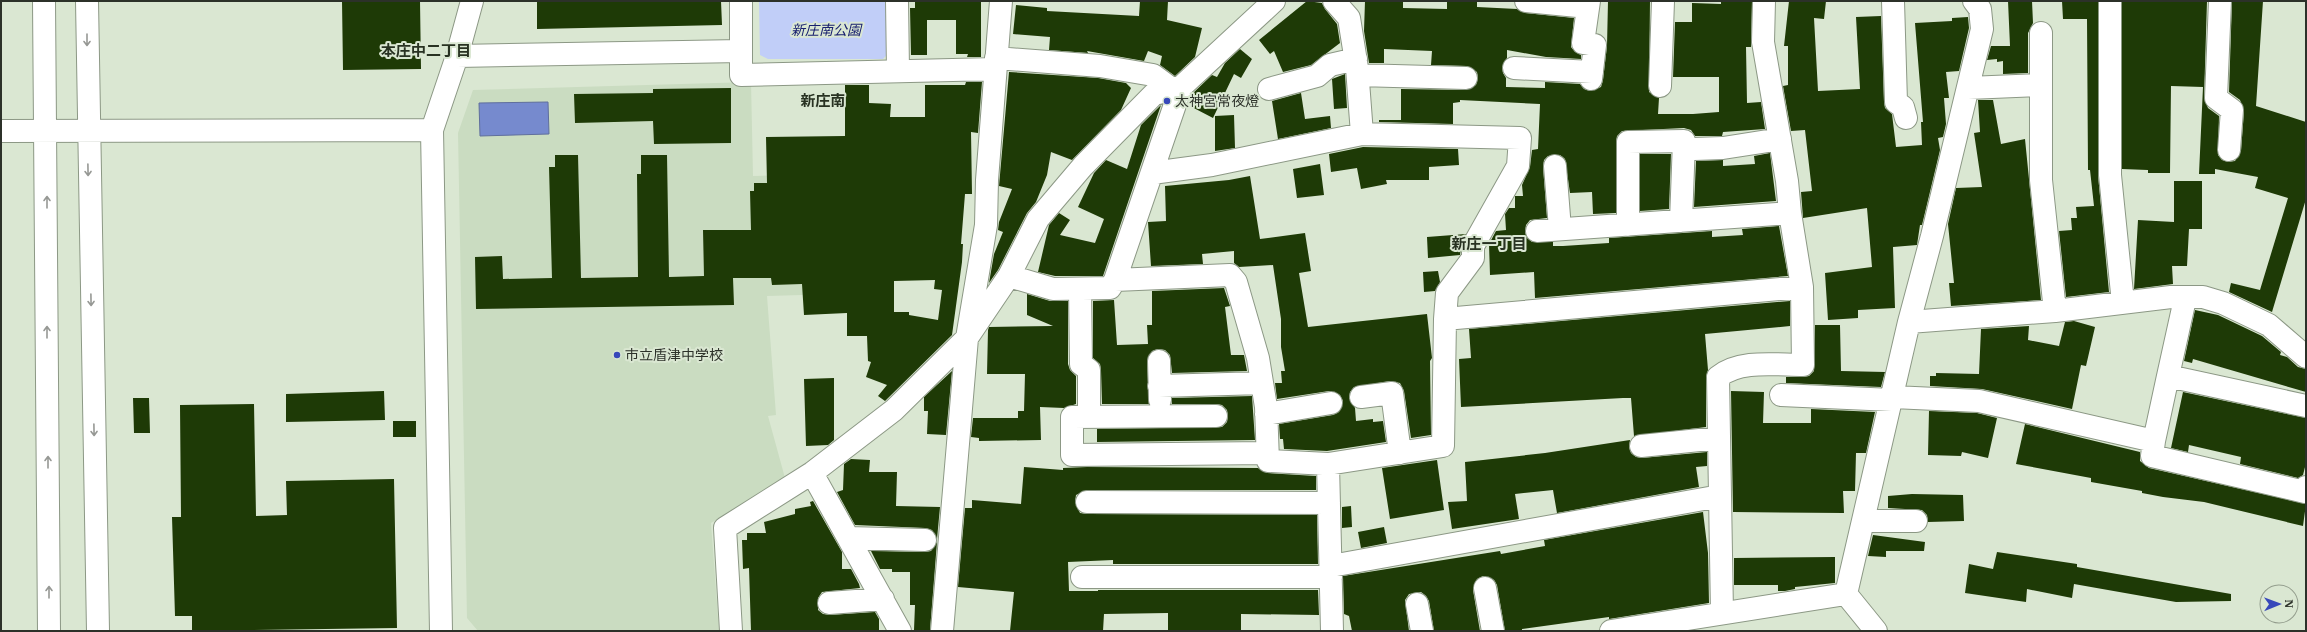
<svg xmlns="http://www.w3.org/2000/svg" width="2307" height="632" viewBox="0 0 2307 632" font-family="'IBM Plex Serif','Noto Sans JP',serif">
	<rect width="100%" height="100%" fill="#dae7d2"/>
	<!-- built -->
	<path fill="#cadcc1" d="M751,82L753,176L836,174L837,294L767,296L776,415L768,416L785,478L711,523L719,631H478L467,618L458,133L473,90Z"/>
	<!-- green -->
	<path fill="#c1cef8" d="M759,1H892V49L883,59H768L760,55Z"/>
	<!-- water -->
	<path fill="#768ace" stroke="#606f9c" d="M548,102L549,134L480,136L479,103Z"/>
	<!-- building -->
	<path fill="#1e3a06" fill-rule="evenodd" d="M342,1H420L421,69L343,70Z
		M537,1H721L722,25L537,29Z
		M915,1H981V57H967L968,54H956V20H927V55H911L910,8H915Z
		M1140,1H1168L1167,20L1202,28L1195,57L1175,76L1160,65L1162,56L1148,51L1144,61L1087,51L1088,53L1049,50L1050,37L1013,34L1016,5L1047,8V11L1139,16Z
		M1307,1L1322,3L1325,9L1337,24L1340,43L1311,65L1283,72L1274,51L1270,54L1259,40Z
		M1365,1H1403V8L1447,9V1H1477V7L1517,9L1525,13L1574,18L1571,47L1575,52L1581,55V59L1546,57L1507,50V58L1502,67L1503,73L1506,78V87L1545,88V82L1580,84L1584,89L1590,91L1601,87L1603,80L1607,46L1608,1H1650L1649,92L1659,98L1658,114H1693L1719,112V77H1673L1675,22H1692V3L1721,4V1H1752L1751,47H1746L1747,103L1761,102L1765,129L1723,132L1722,136H1695L1691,130L1684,128L1622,131L1617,136L1616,142V213L1593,214L1592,192L1570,193L1565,159L1560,155L1548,156L1544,160L1543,167L1547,218L1530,220L1526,225L1525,232L1527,238L1532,242H1553V246H1563L1609,243V238L1712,231V237L1743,235L1742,229L1779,226L1788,276L1535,298L1534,272L1490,275L1489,244L1496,231L1506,230L1505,214L1509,208H1515V196H1523L1522,185L1530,167L1532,150L1538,149L1540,104L1460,100V102L1453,103V124L1379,122V120H1401V89L1466,90L1476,85L1478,78L1477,72L1467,66L1431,65L1432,51L1384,49V63H1369L1364,31Z
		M1789,1H1826L1824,19L1814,18L1818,91L1860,89L1856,17L1881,16L1884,102L1885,108L1892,114L1896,147L1922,145L1921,122H1923L1915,23L1952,21V18L1968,17L1969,28L1959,71L1946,72L1949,98H1944L1946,124L1943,137L1938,138L1940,150L1922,225H1920L1917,245L1893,247L1895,308L1858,310V318L1828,320L1825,273L1872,267L1867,208L1803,218L1801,192L1812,191L1805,130L1791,131L1783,86L1788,85V46H1784Z
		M2008,1H2032L2033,23L2028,33V73L2003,74V61L1997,62V59L1987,60L1991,46H2010Z
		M2062,1H2098V175L2109,292L2066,297L2059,231L2072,230L2071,218H2077L2076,207L2094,206L2090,170H2088L2087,19H2063Z
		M2122,1H2207L2204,98L2208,108L2219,116L2218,155L2222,160L2228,162L2235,161L2241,151L2244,111L2240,100L2229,92L2232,1H2263L2256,106L2306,122V199L2272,312L2229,292L2231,283L2260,290L2288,198L2255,188L2258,177L2215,169V174H2199L2203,87L2171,86L2170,173H2148V170L2122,169Z
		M1240,49L1252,59L1241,78L1234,74L1213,118L1188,105L1192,94L1212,75L1217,77L1225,63Z
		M1009,72L1098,78L1126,83L1131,88L1121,110L1072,160L1051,152L1047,175L1036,202L1027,213L998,270L989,283L994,254L1003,232L998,230L999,222L1012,189L999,186Z
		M1345,74L1347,108L1334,109L1332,79Z
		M966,82H982L978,133L971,132L972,194H965L961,244H963L962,262L952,335L885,401L878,396L887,385L866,377L871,362L868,361L867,336H847V313L804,315L802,284L772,285L771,278H733L734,305L476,309L475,257L502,256L503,279L552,278L549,167H555V155H578L581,278L638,277L637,174H641V155H667L669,277L704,276L703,230H751L750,191H754V183H767L766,137L845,136V85H869V103L891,104L890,117H925V85H965ZM935,280L934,289L942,290L938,320L909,315V312H894V281Z
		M731,88V143L654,144L653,121L575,123L574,94L653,93V89Z
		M1301,93L1305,119L1330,116L1331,128L1278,139L1272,101Z
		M1978,100H1993L2001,144L2025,139L2041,300L1951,306L1949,283H1954L1948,224L1956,188L1982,187L1974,133L1980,132Z
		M1161,105L1103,276H1055L1038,272L1049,225L1059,213L1070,220L1060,235L1095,243L1104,219L1078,207L1094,173L1106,160L1127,169L1141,125Z
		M1234,115L1235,148L1215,151V116Z
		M1363,147L1458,149L1459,165L1429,167V180H1386L1387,184L1361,189L1357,168L1331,172L1329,154Z
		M1770,153L1776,201L1694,207L1696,161L1723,160V166L1755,164L1754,156Z
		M1640,154H1671L1669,209L1640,211Z
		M1320,164L1324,195L1297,198L1293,169Z
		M1250,176L1260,239L1305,233L1311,271L1299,273L1308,327L1427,314L1432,358L1430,361L1431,435L1411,438L1404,391L1400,383L1390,381L1354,387L1350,392L1349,398L1355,408L1356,421L1373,419V422L1383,421L1386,442L1327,451L1284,449L1283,439H1280L1279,424L1333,415L1339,412L1343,401L1340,395L1329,391L1277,399L1275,383H1282L1281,371H1285L1281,347V319L1273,265L1239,267L1234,263V251L1202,254L1203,264L1151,266L1148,222L1166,221L1165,186L1229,180Z
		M2174,181H2202V229H2189L2187,266H2172L2173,284L2134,289L2138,220L2174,222Z
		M1466,234L1462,240L1460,255L1428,258L1427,237Z
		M1438,271L1440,282L1435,291L1424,292L1423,272Z
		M1224,288L1230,306L1225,307L1231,355H1244L1247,371L1172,373L1170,355L1165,350L1158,349L1152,351L1147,361L1149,404H1102L1101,370L1100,364L1093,358V301L1114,300L1117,345L1148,344L1147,325H1152V291Z
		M1027,294L1050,301H1068V364L1070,370L1076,376V404L1064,408L1040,407L1041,440L979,441V438L971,437L973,418H1018V411H1024L1025,374H987L988,330L989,327L1053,326L1027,315Z
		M1790,301V326L1705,334L1708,370L1706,377V427L1634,436L1631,398H1623L1461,407L1459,359L1471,358L1469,329Z
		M2195,310L2218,315L2262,336L2281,352L2280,355L2287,357L2298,367L2306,369V392L2193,359L2192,363L2184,361Z
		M2074,321L2095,327L2086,366L2081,365L2072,409L1982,389L1930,386V376H1936V373L1979,374L1981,329L2029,326L2028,340L2059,346L2065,322Z
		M1815,325H1840L1841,371L1885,372L1881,387L1786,383V377H1803L1809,376L1814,371Z
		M952,371L946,435L927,434L928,411H924V397Z
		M834,378V440L828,445L806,446L804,379Z
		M384,391L385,420L286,422V394Z
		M1731,391L1764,392L1763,423H1811V409L1875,412L1866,453H1856L1855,491H1843L1844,513L1733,512Z
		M2183,392L2306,418V463L2303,475L2298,478L2240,464L2241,457L2189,445L2188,452L2171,448Z
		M1252,396L1255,440L1097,442V429L1222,427L1227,422L1228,416L1227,410L1222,405L1216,404H1172V398Z
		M133,398H149L150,433H134Z
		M254,404L256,516L287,515L286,481L394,479L397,628L192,631V616H175L172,517H181L180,405Z
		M1929,411L1977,413L1997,418L1988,458L1962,452L1961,456L1928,455Z
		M393,421H416V437H393Z
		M2025,424L2140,452V461L2149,468L2306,504L2303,526L2204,502L2163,497L2142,493V491L2091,482V478L2016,464Z
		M1630,440L1629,447L1631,453L1636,457L1642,458L1707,452V466L1696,467L1699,487L1557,513L1553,490L1515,494L1519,519L1452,529L1448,502L1467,501L1465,462L1545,453Z
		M851,459L870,460L869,472H897L896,506L940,507L937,539L932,530L925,528L855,525L837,492L843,490L844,464Z
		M1437,460L1444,510L1390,519L1382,468Z
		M1024,467L1063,470V468L1087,467L1258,468L1267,473L1316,476V490H1087L1076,495L1075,502L1080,513L1087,514L1317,515L1318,564H1113V560L1068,562L1069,591H1098V590H1318L1319,615L1241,614V631H1176L1168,630V613L1104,614L1103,631H1010L1014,592L958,587L965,508H972V500L1021,504Z
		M1912,494L1963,495L1964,521L1928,522L1927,515L1922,510L1888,508V496Z
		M813,501L842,552V569H851L859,584L860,588L822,592L818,598V610L823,614L830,615L875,612L879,619V631H751L749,568L743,569L742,540H747V533H766L764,522L795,514V509L811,506L810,502Z
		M1351,506L1352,527L1342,528V507Z
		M1703,512L1708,553L1709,603L1609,619V617L1522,629V631H1505L1497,585L1494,580L1483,576L1477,579L1473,590L1480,631H1434L1429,601L1426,596L1421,592L1409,594L1405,600L1409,631H1352L1349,616L1344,614L1343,576L1500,551L1501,554L1545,546L1544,540Z
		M1384,527L1387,543L1361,548L1358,532Z
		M1873,535L1925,542L1924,551H1886V557L1868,556Z
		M937,542L930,630H914L915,605H910V572H892V569H880L871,551L925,552L931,551Z
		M1997,552L2077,564V567L2231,594V601L2176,602L2074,584L2072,598L2027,589L2026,602L1965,593L1969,564L1993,569Z
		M1835,557V583L1795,587V589L1785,591H1778V585H1734V558Z"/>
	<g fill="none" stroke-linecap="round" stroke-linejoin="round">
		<defs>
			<path id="minor" d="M44,1L49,631
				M87,1L98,631
				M741,1V75L995,69
				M897,1L898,70
				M1334,1L1349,18L1357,68L1362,134
				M1526,1L1588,7
				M1589,1L1583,43L1595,45L1591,79
				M1893,1L1896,102L1903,107L1906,118
				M2110,1V175L2123,303
				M2220,1L2216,98L2232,110L2229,150
				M2041,33V180L2055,311
				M457,56L741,51
				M996,58L1100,66L1153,75L1172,89
				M1514,68L1592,72
				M1358,75L1466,78
				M1660,86L1663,1
				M1968,88L2041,85
				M1269,89L1317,76L1330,65L1356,59
				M1,131L432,130
				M1694,149L1723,148L1780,139
				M1555,166L1560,229
				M1152,173L1212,165L1362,134L1520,138L1518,166L1473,246V258L1447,293L1445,319
				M1628,225V142L1684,141L1681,221
				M1537,231L1790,213
				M1009,276L1053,289L1110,288L1115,280L1230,275L1236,282L1258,358L1266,407L1268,461L1328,464L1443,446L1445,319L1802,287
				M1115,280L1181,87
				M1080,289L1081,364L1089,370V417
				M1909,322L2055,311L2171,297H2203L2223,303L2269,325L2306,357
				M1159,361L1160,400
				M2168,376L2185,299
				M1159,386L1262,383
				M1781,395L1892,400
				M1361,397L1392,393L1400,453
				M1893,397L1979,401L2154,441L2168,376L2306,406
				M1266,414L1331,403
				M1216,416L1072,417V455L1267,453
				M2154,441L2152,456L2305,492L2306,487
				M1641,446L1719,438
				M1328,464L1332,631
				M812,473L900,631
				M1087,502L1329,503
				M1863,521H1916
				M848,538L925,540
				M1331,566L1720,496
				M1082,577H1331
				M1485,588L1493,631
				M1846,594L1909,322L1932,236L1982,29L1980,9L1974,1
				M1846,594L1876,631
				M829,603L883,599
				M1417,604L1422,631
				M1722,613L1718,377C1740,359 1776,365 1803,365L1802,287L1790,213L1787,181L1763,42L1764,1
				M441,631L432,130L457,56L472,1
				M731,631L725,528L812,473L894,410L967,338L1009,276L1038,219L1083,166L1154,94L1181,87L1274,1
				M942,631L967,338L986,225L987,180L1001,1
				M1611,631L1846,594"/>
		</defs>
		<!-- minor casing -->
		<use href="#minor" stroke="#8c9885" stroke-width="24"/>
		<!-- minor -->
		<use href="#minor" stroke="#fff" stroke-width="22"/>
	</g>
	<!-- one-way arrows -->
	<defs><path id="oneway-shaft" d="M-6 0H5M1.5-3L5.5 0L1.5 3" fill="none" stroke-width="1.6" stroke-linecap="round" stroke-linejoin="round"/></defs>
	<g stroke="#969894">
		<use href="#oneway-shaft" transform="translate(87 40) rotate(90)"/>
		<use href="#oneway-shaft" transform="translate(88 170) rotate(89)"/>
		<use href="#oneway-shaft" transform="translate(47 202) rotate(-90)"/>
		<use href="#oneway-shaft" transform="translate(91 300) rotate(89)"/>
		<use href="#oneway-shaft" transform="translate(47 332) rotate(-90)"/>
		<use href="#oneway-shaft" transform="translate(94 430) rotate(89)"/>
		<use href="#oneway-shaft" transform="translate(48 462) rotate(-90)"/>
		<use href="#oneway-shaft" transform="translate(49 592) rotate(-90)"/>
	</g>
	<!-- markers -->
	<g fill="#3748ba" stroke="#dae7d2" stroke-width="1.5">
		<circle cx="1167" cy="101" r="4"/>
		<circle cx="617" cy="355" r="4"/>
	</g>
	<g text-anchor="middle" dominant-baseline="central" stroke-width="4" stroke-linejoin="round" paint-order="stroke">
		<!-- park labels -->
		<g font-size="14" font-style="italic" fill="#18206f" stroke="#dae7d2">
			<text x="826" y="30">新庄南公園</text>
		</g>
		<!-- poi labels -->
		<g font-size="14" fill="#2c3129" stroke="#dae7d2" text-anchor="start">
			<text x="1175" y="101">太神宮常夜燈</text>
			<text x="625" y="355">市立盾津中学校</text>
		</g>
		<!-- neighbourhood labels -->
		<g font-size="15" font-weight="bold" fill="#283222" stroke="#dae7d2">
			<text x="426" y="50">本庄中二丁目</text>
			<text x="823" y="100">新庄南</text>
			<text x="1489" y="243">新庄一丁目</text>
		</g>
	</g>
	<!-- border -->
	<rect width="2307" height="632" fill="none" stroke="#2c3129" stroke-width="4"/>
	<!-- north arrow -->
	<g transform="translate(2279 604) rotate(89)"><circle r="19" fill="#dae7d2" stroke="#949e8e"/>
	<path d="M0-3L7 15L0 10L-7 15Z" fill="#3748ba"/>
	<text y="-6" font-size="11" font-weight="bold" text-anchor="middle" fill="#2c3129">N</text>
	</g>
</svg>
